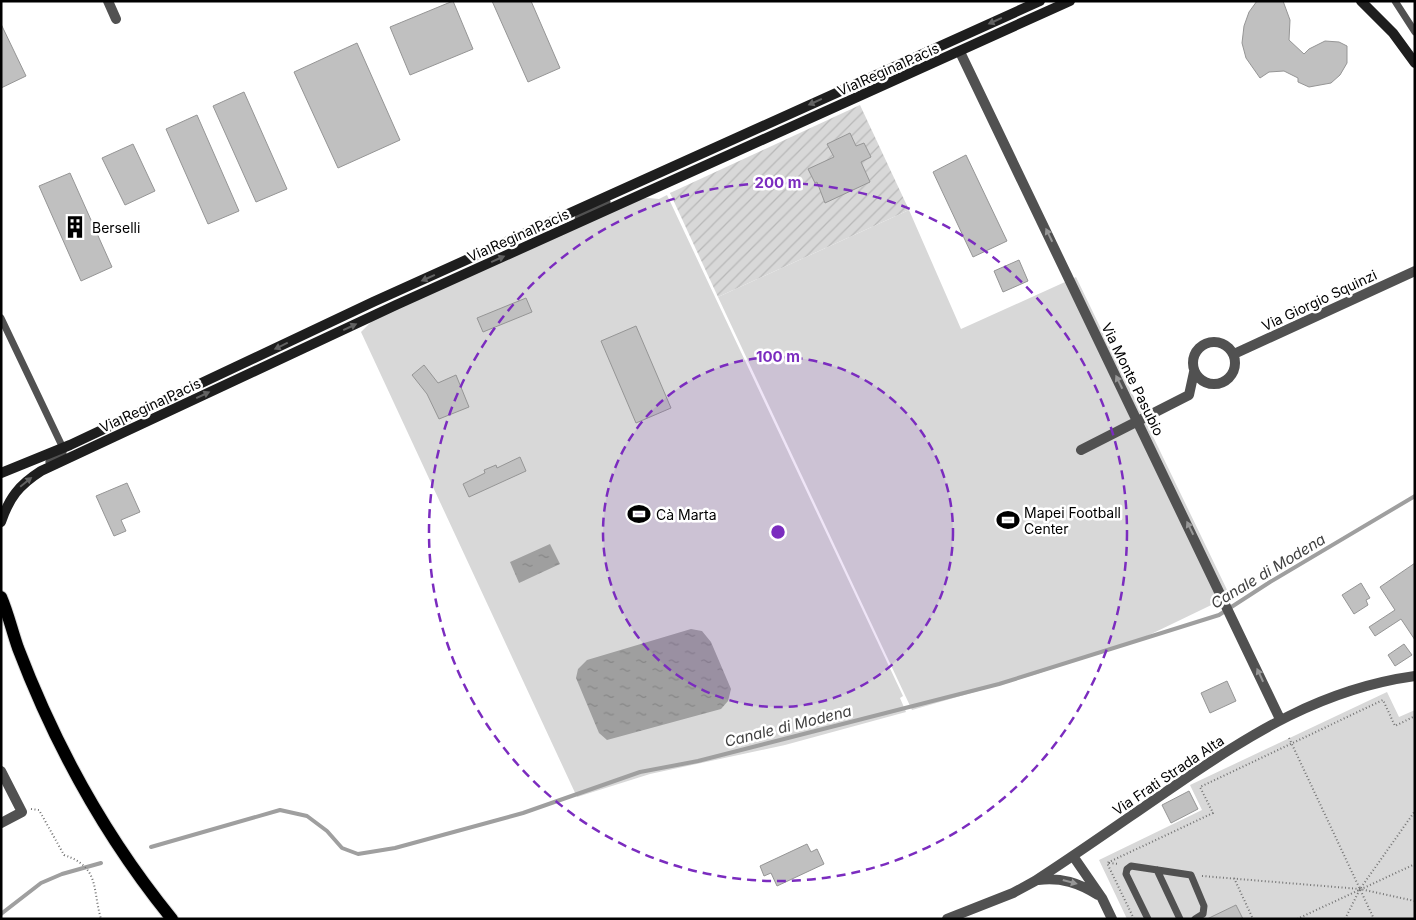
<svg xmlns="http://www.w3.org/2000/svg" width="1416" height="920" viewBox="0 0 1416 920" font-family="Inter,sans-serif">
	<defs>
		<pattern id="garden-furrows" width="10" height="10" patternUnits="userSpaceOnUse" patternTransform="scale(1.25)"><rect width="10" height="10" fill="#d8d8d8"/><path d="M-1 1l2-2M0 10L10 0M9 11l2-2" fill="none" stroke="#b8b8b8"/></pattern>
		<pattern id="water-ripples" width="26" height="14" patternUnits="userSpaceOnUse" patternTransform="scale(1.25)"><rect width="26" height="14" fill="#9f9f9f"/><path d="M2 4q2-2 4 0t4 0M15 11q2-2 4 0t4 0" fill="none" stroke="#878787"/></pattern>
	</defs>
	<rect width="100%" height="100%" fill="#fff"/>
	<!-- park -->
	<path fill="#d8d8d8" d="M667,195L903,696L900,698L906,712L785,745L650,774L577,797L361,332L381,312L629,196L659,199Z
		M909,210L961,329L1076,277L1230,596L1145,637L1037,674L912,710L718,297Z
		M1387,692L1399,717L1415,710V919H1127L1099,860L1202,810L1190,785Z"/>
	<!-- garden -->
	<path fill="url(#garden-furrows)" d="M860,105L909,210L718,297L670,193Z"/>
	<!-- water -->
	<path fill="url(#water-ripples)" d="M550,544L560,564L519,583L510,562Z
		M691,629L702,631L711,642L731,689L728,701L721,709L607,740L599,733L576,678L578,669L587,660Z"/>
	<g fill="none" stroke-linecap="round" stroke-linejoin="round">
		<!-- stream -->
		<path stroke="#9f9f9f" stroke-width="4" d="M151,847L280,810L307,816L327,831L342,848L358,854L395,848L523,813L640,772L698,761L999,684L1219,615L1270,582L1415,496
			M1,914L41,883L62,874L101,863"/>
	</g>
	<!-- building -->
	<path fill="#c0c0c0" stroke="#959595" d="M453,1L473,49L410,75L390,27Z
		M492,1H531L560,68L528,82Z
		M1257,1H1283L1290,20L1289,40L1304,54L1309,49L1325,41L1339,42L1347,46V63L1340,75L1331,83L1309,87L1298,82V78L1284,71L1269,72L1260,78L1246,58L1242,43L1244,26L1249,12Z
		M1,24L26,76L1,88Z
		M357,43L400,140L338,168L294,72Z
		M244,92L287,189L256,202L213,106Z
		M197,115L239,211L208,224L166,129Z
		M850,133L856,146L864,143L871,157L861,162L870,182L825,203L817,182L815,183L808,169L834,157L827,144Z
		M133,144L155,191L125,205L102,158Z
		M966,155L1007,241L973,257L933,172Z
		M70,173L112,267L81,281L39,186Z
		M1019,260L1028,281L1003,292L994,271Z
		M526,298L532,312L483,332L477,318Z
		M636,326L671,408L636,423L601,341Z
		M424,365L438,383L456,375L469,407L439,419L427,394L412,375Z
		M520,457L526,471L469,497L463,484L485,473L484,470L496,465L497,468Z
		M127,483L140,512L121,520L126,531L114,536L96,496Z
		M1415,563V640L1401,619L1375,636L1369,627L1395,610L1380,587Z
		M1361,583L1370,598L1366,600L1368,605L1354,614L1342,595Z
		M1404,644L1412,655L1395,666L1388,655Z
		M1227,681L1236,701L1210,713L1201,693Z
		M1189,791L1198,809L1171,823L1162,805Z
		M807,844L811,852L817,849L824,864L777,886L771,873L764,876L760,866Z
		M1236,905L1243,919H1207Z"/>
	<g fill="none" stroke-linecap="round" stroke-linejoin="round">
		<defs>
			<path id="primary" d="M1,597C8,613 12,631 18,648C55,745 106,838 172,919"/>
		</defs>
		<!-- primary casing -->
		<use href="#primary" stroke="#dbdbdb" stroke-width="14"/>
		<!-- path -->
		<path stroke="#737373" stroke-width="2" stroke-dasharray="1 2.5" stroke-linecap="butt" d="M1289,738L1374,919
			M31,809L39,810L64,855C100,867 92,888 101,919
			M1109,863L1119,864
			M1202,876L1360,889L1415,901
			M1234,878L1253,919
			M1134,919L1107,863L1213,813L1200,787L1383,700L1395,726L1415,716
			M1297,919L1415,864
			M1345,919L1360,889L1415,811"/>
		<!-- lane -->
		<path stroke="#515151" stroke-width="7" d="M1395,1L1415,32
			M577,224L579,215L607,202
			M1,318L63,448V455L49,462
			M1157,870L1180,919
			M1148,919L1126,874L1127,869L1131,866L1191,875L1204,906L1203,914L1195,919"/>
		<!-- street -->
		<path stroke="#515151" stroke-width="10" d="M108,1L116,19
			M960,52L1280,719
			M1193 363a21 21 0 1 1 42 0a21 21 0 1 1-42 0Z
			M1234,354L1415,271
			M1081,450L1189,395L1194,372
			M1,771L22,812L1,823
			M1073,856L1102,898L1112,919
			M1038,880C1061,877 1079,883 1098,895
			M947,919L1013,893L1035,881C1083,850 1129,817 1176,785C1253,733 1321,689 1415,676"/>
		<!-- secondary -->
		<path stroke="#1e1e1e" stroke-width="10" d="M1361,1L1393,33L1415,63
			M1,473L70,445L373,302L1040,1
			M1,522C9,498 19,485 41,471L396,305L1070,1"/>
		<!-- primary -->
		<use href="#primary" stroke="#000" stroke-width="12"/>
	</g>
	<!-- one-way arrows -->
	<defs><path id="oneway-solid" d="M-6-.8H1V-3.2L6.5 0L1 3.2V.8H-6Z" transform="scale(1.25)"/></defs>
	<g fill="#626262">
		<use href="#oneway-solid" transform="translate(995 21) rotate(156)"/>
		<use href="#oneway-solid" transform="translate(815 102) rotate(156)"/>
		<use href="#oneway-solid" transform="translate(498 259) rotate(-24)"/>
		<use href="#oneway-solid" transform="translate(428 278) rotate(156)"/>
		<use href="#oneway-solid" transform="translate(350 327) rotate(-25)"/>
		<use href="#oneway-solid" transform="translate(281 346) rotate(154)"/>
		<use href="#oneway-solid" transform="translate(203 395) rotate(-25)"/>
		<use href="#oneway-solid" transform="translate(26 482) rotate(-39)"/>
	</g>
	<g fill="#979797">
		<use href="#oneway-solid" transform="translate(1049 235) rotate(-116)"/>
		<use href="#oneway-solid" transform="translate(1119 382) rotate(-116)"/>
		<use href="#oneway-solid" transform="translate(1190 528) rotate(-116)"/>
		<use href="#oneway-solid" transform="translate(1260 675) rotate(-115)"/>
		<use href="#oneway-solid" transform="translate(1070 882) rotate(15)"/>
	</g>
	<!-- distance rings -->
	<circle cx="778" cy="532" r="175" fill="#7b2cbf" fill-opacity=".12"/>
	<g fill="none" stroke="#7b2cbf" stroke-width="2.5" stroke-dasharray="9 6">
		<circle cx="778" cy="532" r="175"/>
		<circle cx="778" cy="532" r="349"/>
	</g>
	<!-- icons -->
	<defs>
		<symbol id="building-bare" viewBox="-9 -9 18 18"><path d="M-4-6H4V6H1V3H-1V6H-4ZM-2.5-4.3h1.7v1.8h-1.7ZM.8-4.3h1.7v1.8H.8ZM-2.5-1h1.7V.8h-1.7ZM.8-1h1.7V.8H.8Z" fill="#000" stroke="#fff" stroke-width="2.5" paint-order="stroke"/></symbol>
		<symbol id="stadium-bare" viewBox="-9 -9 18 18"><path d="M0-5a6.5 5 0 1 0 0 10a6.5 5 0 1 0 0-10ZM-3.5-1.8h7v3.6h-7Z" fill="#000" stroke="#fff" stroke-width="2.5" paint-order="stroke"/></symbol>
	</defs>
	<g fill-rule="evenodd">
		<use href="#building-bare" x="59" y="211" width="32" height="32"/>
		<use href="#stadium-bare" x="623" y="498" width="32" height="32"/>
		<use href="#stadium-bare" x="992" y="504" width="32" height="32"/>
	</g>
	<g text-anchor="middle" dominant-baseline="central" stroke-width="5" stroke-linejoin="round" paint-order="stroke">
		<!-- street labels -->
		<g font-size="14" fill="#000" stroke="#fff">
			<text transform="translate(888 69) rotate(-24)">Via Regina Pacis</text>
			<text transform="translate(518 235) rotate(-24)">Via Regina Pacis</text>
			<text transform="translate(1319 300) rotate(-25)">Via Giorgio Squinzi</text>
			<text transform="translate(1133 379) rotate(64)">Via Monte Pasubio</text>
			<text transform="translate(150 405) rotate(-25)">Via Regina Pacis</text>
			<text transform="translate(1168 775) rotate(-34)">Via Frati Strada Alta</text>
		</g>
		<!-- poi labels -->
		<g font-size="14" fill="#000" stroke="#fff" text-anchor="start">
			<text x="92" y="227">Berselli</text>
			<text x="1024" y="512">Mapei Football<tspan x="1024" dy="16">Center</tspan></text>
			<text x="656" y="514">Cà Marta</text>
		</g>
		<!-- water labels -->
		<g font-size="15" font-style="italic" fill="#404040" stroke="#fff">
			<text transform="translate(1268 571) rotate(-31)">Canale di Modena</text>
			<text transform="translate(788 726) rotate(-14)">Canale di Modena</text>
		</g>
	</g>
	<circle cx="778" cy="532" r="8" fill="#7b2cbf" stroke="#fff" stroke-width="2.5"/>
	<g font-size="15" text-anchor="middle" font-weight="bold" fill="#7b2cbf" stroke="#fff" stroke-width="5" stroke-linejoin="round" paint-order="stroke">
		<text x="778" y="188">200 m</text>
		<text x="778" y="362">100 m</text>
	</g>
	<!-- border -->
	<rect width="1416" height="920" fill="none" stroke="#000000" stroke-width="5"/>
</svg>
